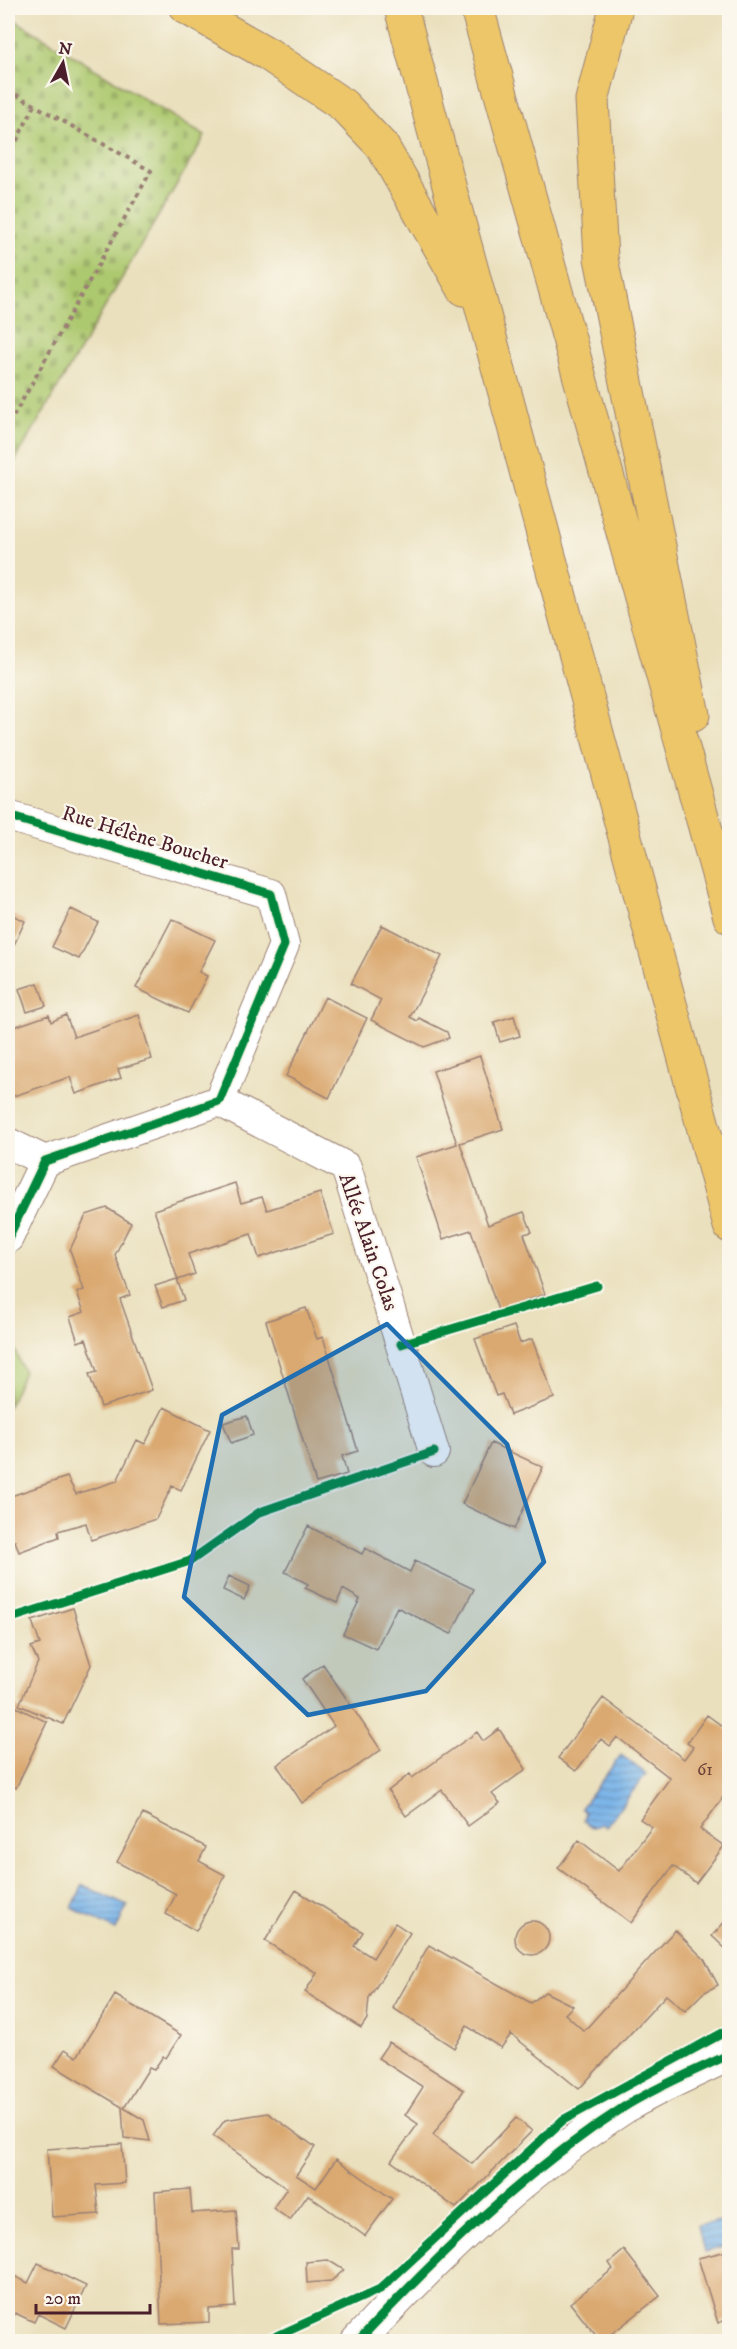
<svg xmlns="http://www.w3.org/2000/svg" width="737" height="2349" viewBox="0 0 737 2349" font-family="'IM FELL DW Pica',serif">
	<defs>
		<pattern id="cemetery-stones" width="16" height="16" patternUnits="userSpaceOnUse" patternTransform="scale(1.5)"><rect width="16" height="16" fill="#adc96f"/><path d="M2 7V4a2 2 0 0 1 4 0v3zM10 15v-3a2 2 0 0 1 4 0v3z" fill="#96ac60"/></pattern>
		<pattern id="water-rules" width="6" height="5" patternUnits="userSpaceOnUse" patternTransform="scale(1.5)"><rect width="6" height="5" fill="#76b2e8"/><path d="M0 2.5h6" fill="none" stroke="#6390bc"/></pattern>
	</defs>
	<rect width="100%" height="100%" fill="#fbf7ec"/>
	<filter id="ink" filterUnits="userSpaceOnUse"><feTurbulence type="fractalNoise" baseFrequency=".0167" numOctaves="2"/><feDisplacementMap in="SourceGraphic" scale="12" xChannelSelector="R" yChannelSelector="G"/><feConvolveMatrix kernelMatrix="1 2 1 2 8 2 1 2 1" color-interpolation-filters="sRGB"/></filter>
	<filter id="wash" filterUnits="userSpaceOnUse"><feTurbulence type="fractalNoise" baseFrequency=".008" numOctaves="4" result="noise"/><feDisplacementMap in="SourceGraphic" scale="24" xChannelSelector="R" yChannelSelector="G"/><feGaussianBlur stdDeviation="1.35" result="paint"/><feColorMatrix in="noise" values="0 0 0 0 0 0 0 0 0 0 0 0 0 0 0 0 0 1.4 0 .05"/><feComposite in="paint" operator="in"/></filter>
	<g filter="url(#wash)">
		<rect width="100%" height="100%" fill="#eae0bd"/>
		<!-- grass -->
		<path fill="#adc96f" stroke="#7c744d" stroke-width="1.5" d="M8,1334L24,1372L8,1407Z"/>
		<!-- cemetery -->
		<path fill="url(#cemetery-stones)" stroke="#7c744d" stroke-width="1.5" d="M8,16L205,136L8,473Z"/>
		<!-- water -->
		<path fill="url(#water-rules)" stroke="#60688a" stroke-width="1.5" d="M621,1755L646,1774L606,1826L602,1823C594,1829 589,1828 583,1820L585,1812L581,1808Z
			M83,1885L127,1906L116,1930L72,1908Z
			M729,2219V2246L704,2252L698,2226Z"/>
		<g id="blocks">
			<!-- building -->
			<path fill="#daa971" d="M71,909L98,922L79,959L52,947Z
				M8,913L25,921L8,958Z
				M172,919L215,940L199,972L207,976L188,1013L136,988Z
				M382,925L442,956L410,1017L417,1021L419,1018L447,1032L449,1038L424,1047L371,1020L381,1000L351,984Z
				M38,983L46,1006L27,1012L19,989Z
				M325,997L367,1018L329,1098L286,1076Z
				M49,1015L51,1022L66,1015L74,1037L139,1015L152,1059L118,1069L121,1078L76,1094L70,1077L8,1098V1029Z
				M514,1016L520,1036L500,1042L494,1022Z
				M480,1056L503,1129L460,1143L488,1225L524,1212L532,1232L524,1234L545,1294L498,1310L471,1230L443,1239L416,1157L457,1144L433,1071Z
				M235,1183L241,1203L262,1197L267,1210L320,1193L334,1234L259,1258L251,1234L188,1254L195,1274L178,1280L154,1210Z
				M107,1208L131,1223L115,1255L130,1295L120,1299L152,1390L101,1407L89,1374L97,1372L86,1339L78,1342L70,1317L84,1312L77,1292L84,1290L70,1250L86,1215Z
				M177,1279L184,1300L163,1307L155,1286Z
				M306,1308L317,1339L323,1337L358,1451L342,1456L347,1474L316,1483L266,1321Z
				M514,1326L520,1343L532,1339L554,1398L510,1415L502,1394L496,1396L475,1339Z
				M164,1407L210,1430L181,1490L172,1486L156,1519L91,1540L86,1523L58,1531L59,1537L19,1552L15,1541L8,1543V1497L67,1477L76,1494L117,1481L137,1440L145,1444Z
				M247,1416L253,1435L231,1443L223,1423Z
				M491,1443L543,1467L514,1529L462,1504Z
				M308,1526L362,1554L365,1548L410,1572L415,1561L474,1589L451,1634L397,1607L376,1649L343,1634L360,1599L343,1589L337,1603L305,1588L308,1584L285,1572Z
				M229,1576L250,1586L244,1600L223,1590Z
				M8,1593L14,1610L8,1613Z
				M73,1608L91,1665L63,1724L19,1705L38,1662L31,1647L40,1644L32,1621Z
				M323,1664L381,1750L302,1803L277,1765L334,1726L302,1679Z
				M603,1698L684,1759L693,1747L687,1743L707,1715L729,1731V1789L700,1829L724,1846L696,1883L673,1866L631,1923L558,1868L579,1840L619,1871L652,1827L640,1819L670,1778L617,1737L610,1746L601,1739L576,1771L558,1758Z
				M8,1703L47,1722L16,1788L8,1784Z
				M499,1729L526,1769L492,1794L500,1803L468,1826L442,1790L406,1816L388,1791L410,1774L412,1778L477,1732L483,1741Z
				M143,1814L206,1847L199,1861L225,1875L196,1931L166,1914L176,1894L117,1862Z
				M296,1890L363,1932L354,1946L373,1958L395,1923L410,1933L369,1998L367,2019L361,2028L305,1992L317,1973L265,1941Z
				M729,1917V1952L712,1936Z
				M515 1938a17 17 0 1 1 34 0a17 17 0 1 1-34 0Z
				M675,1930L704,1959L718,1985L703,1993L685,2011L666,1995L579,2089L511,2034L501,2048L467,2026L454,2048L393,2008L429,1945L531,2003L545,1992L573,2006L565,2014L584,2031Z
				M115,1995L181,2035L166,2058L163,2056L154,2070L149,2068L124,2108L144,2120L150,2141L124,2138L122,2107L54,2066L65,2049L77,2057Z
				M389,2042L464,2090L433,2135L472,2164L516,2118L532,2131L456,2208L391,2161L418,2124L405,2115L423,2087L378,2058Z
				M268,2113L315,2147L296,2175L316,2188L336,2159L392,2199L365,2236L308,2195L290,2220L273,2208L287,2188L213,2136L225,2120Z
				M122,2144L125,2183L96,2185L99,2214L52,2217L47,2149Z
				M190,2189L192,2213L236,2210L239,2249H232L235,2307L209,2309V2322L161,2324L155,2192Z
				M8,2248L14,2251L8,2265Z
				M624,2250L660,2296L601,2342L570,2303L613,2269L609,2263Z
				M727,2251H729V2319L718,2323L698,2258Z
				M328,2260L344,2270L331,2281L307,2283L306,2262Z
				M38,2263L86,2286L66,2328L38,2314L34,2322L15,2313L12,2320L8,2318V2273L28,2283Z"/>
		</g>
	</g>
	<g filter="url(#ink)">
		<use href="#blocks" fill-opacity="0" stroke="#9a8074" stroke-width="1.5"/>
		<g fill="none" stroke-linecap="round" stroke-linejoin="round">
			<defs>
				<path id="minor" d="M8,816L271,894L284,945L219,1101L45,1161L8,1238
					M219,1101L346,1167L434,1452
					M8,1143L45,1161"/>
				<path id="tertiary" d="M357,2342C439,2254 523,2172 624,2107C656,2087 695,2071 730,2054"/>
				<path id="trunk" d="M187,8L268,54L343,105L382,146L464,289
					M401,8L730,1226
					M477,8L730,917
					M616,8L592,100L601,258L693,715"/>
			</defs>
			<!-- minor casing -->
			<use href="#minor" stroke="#9a8074" stroke-width="32"/>
			<!-- tertiary casing -->
			<use href="#tertiary" stroke="#9a8074" stroke-width="35"/>
			<!-- trunk casing -->
			<use href="#trunk" stroke="#9a8074" stroke-width="35"/>
			<!-- path -->
			<path stroke="#9a8074" stroke-width="4" stroke-dasharray="4.5 4.5" stroke-linecap="butt" d="M8,90L151,171L8,426
				M8,157L35,105
				M433,1334L597,1286
				M8,1619L190,1561L260,1512L403,1463"/>
			<!-- minor -->
			<use href="#minor" stroke="#fff" stroke-width="30"/>
			<!-- tertiary -->
			<use href="#tertiary" stroke="#fff" stroke-width="33"/>
			<!-- trunk -->
			<use href="#trunk" stroke="#ecc669" stroke-width="33"/>
			<defs>
				<path id="cycleway" d="M8,816L271,894L284,945L219,1101L45,1161L8,1238
					M401,1344L597,1286
					M8,1619L190,1561L260,1512L434,1452
					M264,2342L380,2289L563,2120L730,2029
					M357,2342C439,2254 523,2172 624,2107C656,2087 695,2071 730,2054"/>
			</defs>
			<!-- cycleway casing -->
			<use href="#cycleway" stroke="#fbf7ec" stroke-width="13"/>
			<!-- cycleway -->
			<use href="#cycleway" stroke="#00873e" stroke-width="9"/>
		</g>
	</g>
	<!-- marked area -->
	<path fill="#1f6fb2" fill-opacity="0.2" stroke="#1f6fb2" stroke-width="4.5" stroke-linejoin="round" d="M387,1324L507,1444L544,1562L426,1691L308,1715L184,1597L222,1415Z"/>
	<g text-anchor="middle" dominant-baseline="central" stroke-width="4.5" stroke-linejoin="round" paint-order="stroke">
		<!-- number labels -->
		<g font-size="18" fill="#6e423c">
			<text x="705" y="1770">61</text>
		</g>
		<!-- street labels -->
		<g font-size="21" fill="#4a1f2b" stroke="#fbf7ec">
			<text transform="translate(145 838) rotate(17)">Rue Hélène Boucher</text>
			<text transform="translate(368 1242) rotate(71)">Allée Alain Colas</text>
		</g>
	</g>
	<!-- margin -->
	<rect width="737" height="2349" fill="none" stroke="#fbf7ec" stroke-width="30"/>
	<!-- north arrow -->
	<g transform="translate(63 63) rotate(9)" stroke="#fbf7ec" stroke-width="4.5" paint-order="stroke">
	<path d="M0-4.5L10 22L0 15L-10 22Z" fill="#4a1f2b"/>
	<text y="-9" font-size="16" font-weight="bold" text-anchor="middle" fill="#4a1f2b">N</text>
	</g>
	<!-- scale -->
	<path d="M36 2304v9h114v-9" fill="none" stroke="#4a1f2b" stroke-width="3"/>
	<text x="45" y="2304" font-size="18" fill="#4a1f2b" stroke="#fbf7ec" stroke-width="4.5" paint-order="stroke">20 m</text>
</svg>
